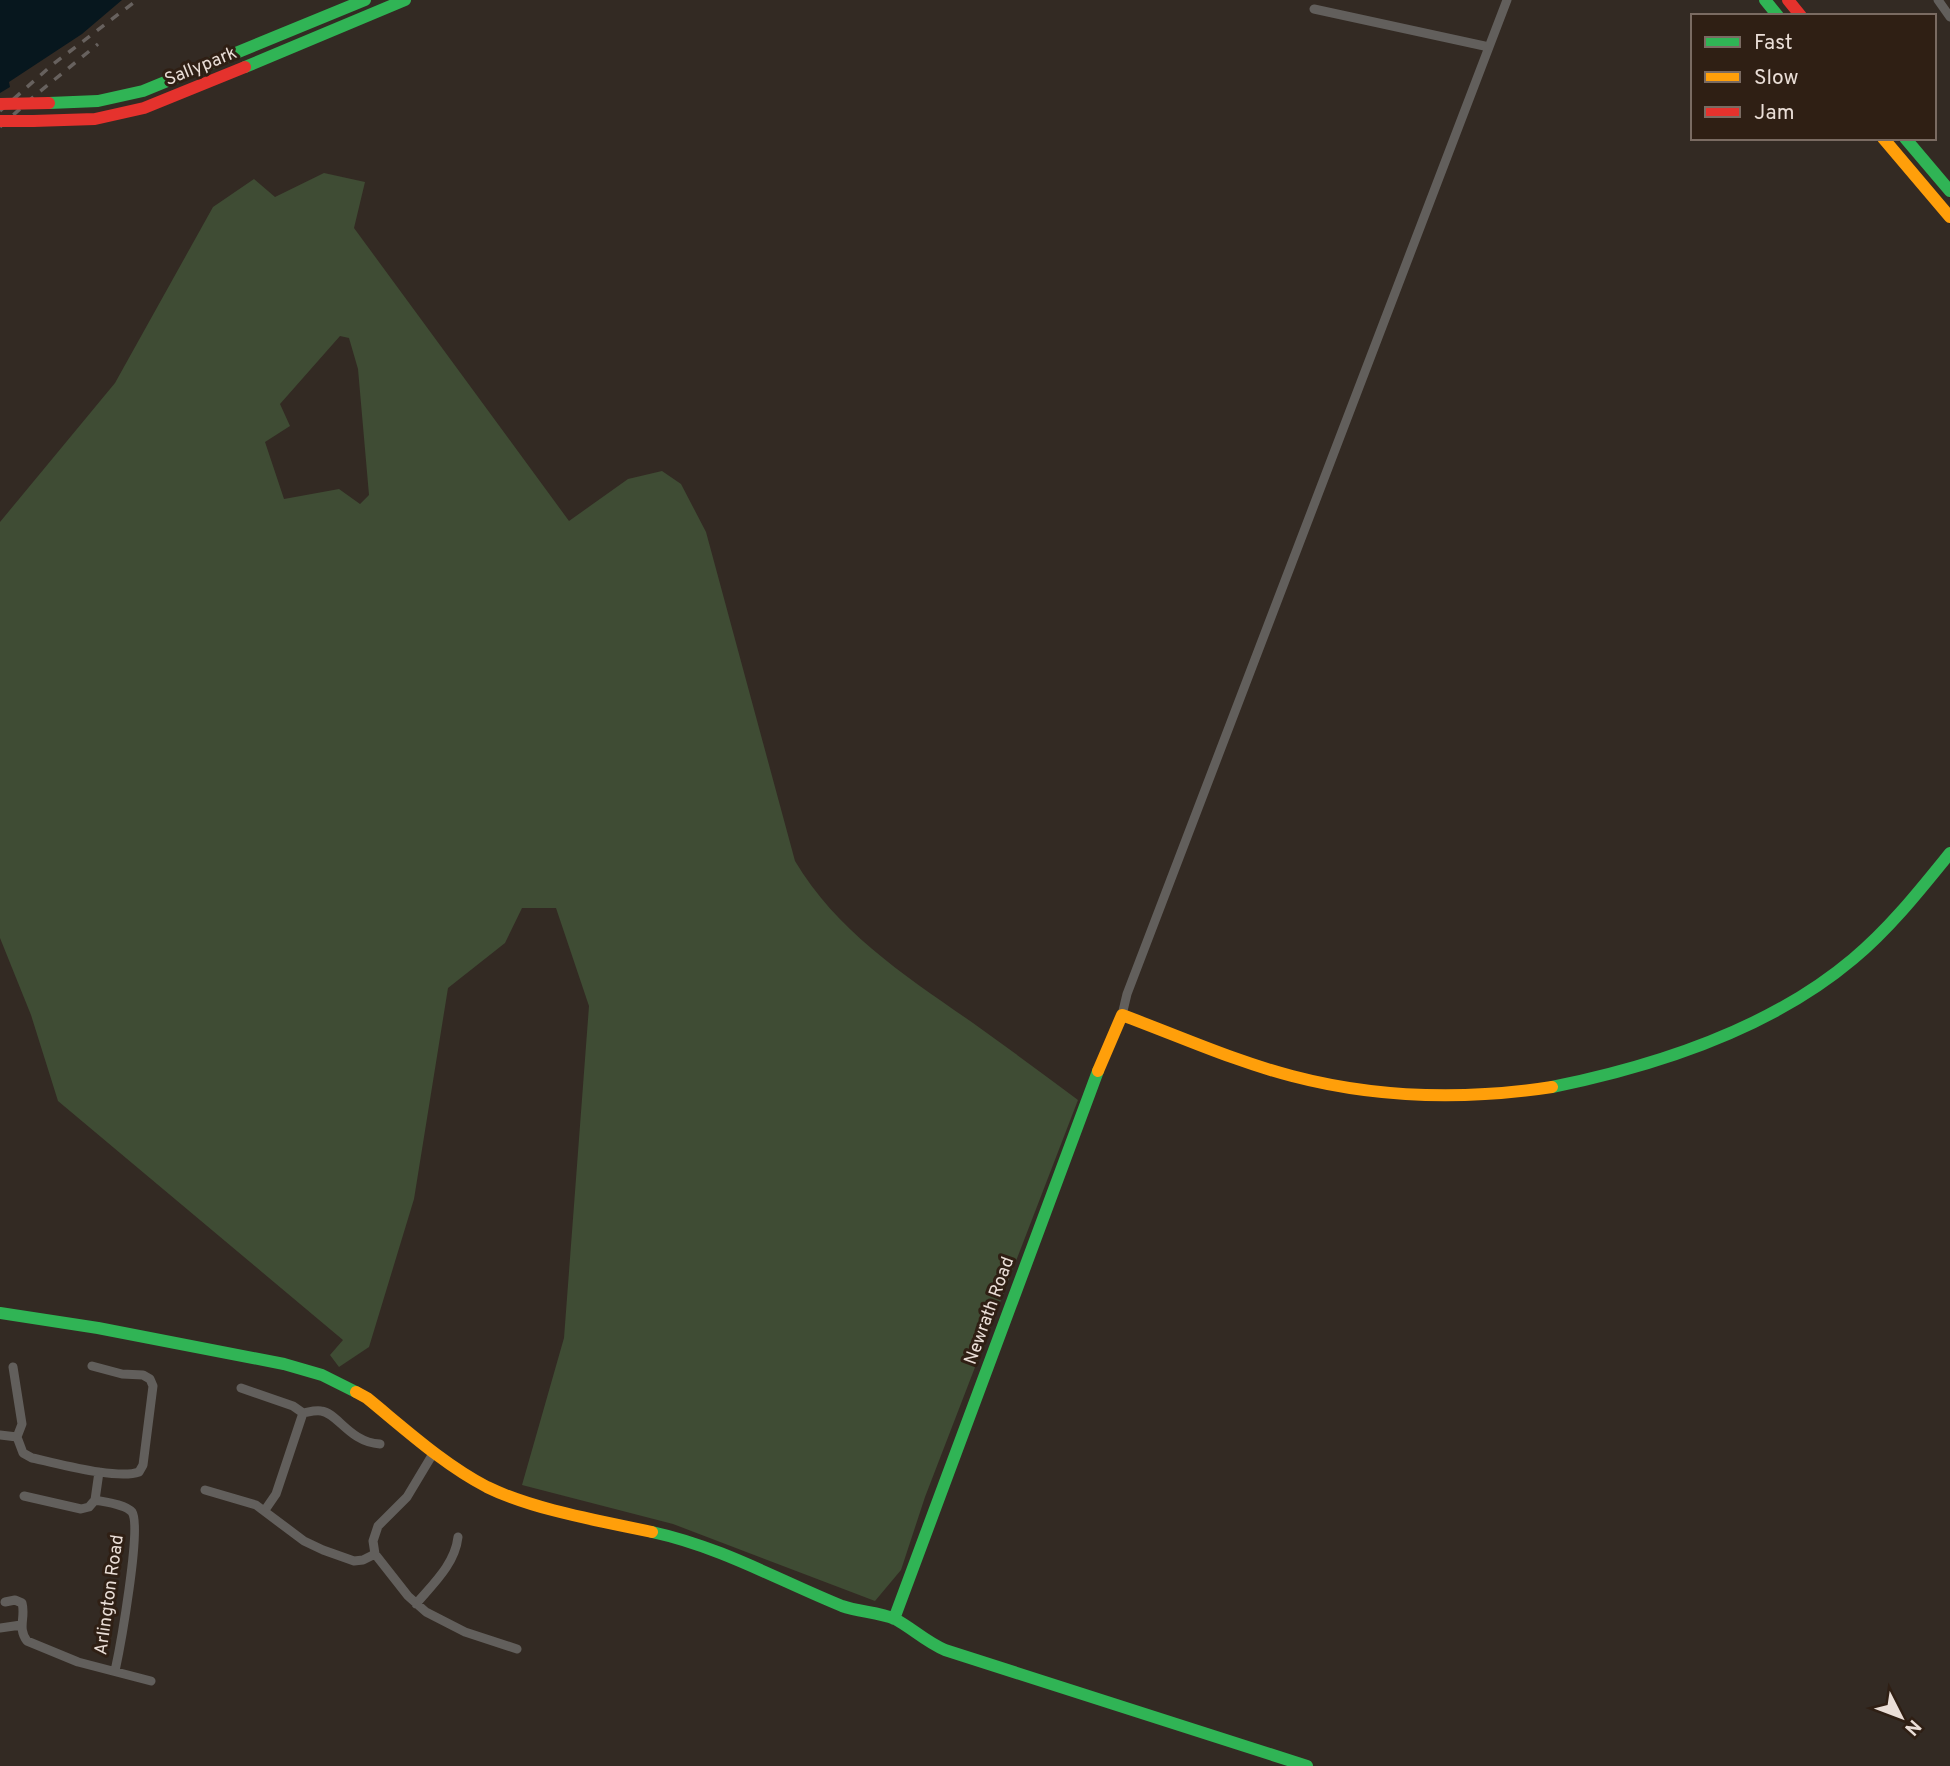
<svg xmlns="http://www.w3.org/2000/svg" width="1950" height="1766" viewBox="0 0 1950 1766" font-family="Overpass,sans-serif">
	<rect width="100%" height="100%" fill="#332a23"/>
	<!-- green -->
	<path fill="#3f4c34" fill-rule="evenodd" d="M324,173L365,182L354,228L569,521L628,479L662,471L681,484L706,532L795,861C837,932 907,977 973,1023C1008,1048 1043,1074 1078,1100L925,1497L901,1570L875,1601L673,1524L522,1485L564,1338L589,1006L556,908H522L505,943L448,988L414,1199L369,1347L339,1367L330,1355L343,1340L58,1101L31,1015L0,938V522L115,383L213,207L254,179L275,197ZM340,336L349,338L358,369L369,495L360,504L339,489L284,499L265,442L290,426L280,404Z"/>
	<!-- water -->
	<path fill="#07171e" d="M0,0H122L82,34L9,82L10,87L0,93Z"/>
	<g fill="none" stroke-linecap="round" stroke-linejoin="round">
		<!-- street -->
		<path stroke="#625f5c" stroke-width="9" d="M1938,0L1950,17
			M1314,9L1489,47
			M1122,1015L1127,994L1507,0
			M13,1367L22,1424L17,1437
			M241,1388L293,1406L303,1413C309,1412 315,1410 321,1411C338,1413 349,1442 380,1444
			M0,1435L17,1437L23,1453L32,1458C57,1463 117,1480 139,1472L143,1465L153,1386L150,1379L143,1375L122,1374L92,1366
			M434,1452L407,1497L378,1526L373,1541L375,1554L408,1596L426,1612L465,1632L517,1649
			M205,1490L256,1505L304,1541L323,1550L354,1561L363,1560L375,1554
			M24,1496L81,1509L89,1507L95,1500C105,1502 125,1504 132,1512C142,1527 120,1648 115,1671
			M95,1500L99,1472
			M265,1510L276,1494L303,1413
			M5,1602L15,1600L22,1603C26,1617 17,1628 27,1641L78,1662L151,1681
			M416,1604C433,1584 455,1564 458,1537
			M0,1628L21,1625"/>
		<!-- fast -->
		<path stroke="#30b455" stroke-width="12" d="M1765,0L1778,16
			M245,67L405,0
			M49,103L98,101L143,91L365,0
			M1905,138L1950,191
			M1552,1087C1656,1066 1770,1029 1853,959C1890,928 1920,890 1950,853
			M0,1313L98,1328L284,1364L322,1375L356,1392
			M652,1532C721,1547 778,1580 842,1606C859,1612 879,1612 895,1619C912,1628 926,1642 945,1650L1307,1766
			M894,1619L1098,1071"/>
		<!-- slow -->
		<path stroke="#ff9f0a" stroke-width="12" d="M1883,138L1950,217
			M1098,1071L1122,1015C1179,1036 1234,1061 1292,1076C1376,1098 1466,1100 1552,1087
			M356,1392L367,1398C405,1429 443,1464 487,1487C534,1510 601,1521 652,1532"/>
		<!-- jam -->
		<path stroke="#e5322d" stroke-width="12" d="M1788,0L1801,16
			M33,121L95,119L144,108L245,67"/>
		<!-- rail -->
		<path stroke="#67615e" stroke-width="3.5" stroke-dasharray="9 9" stroke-linecap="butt" d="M0,111L52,65L137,0
			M0,127L32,98L98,44"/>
		<!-- jam-bridge -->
		<path stroke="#e5322d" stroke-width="12" d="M0,104L49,103
			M0,121H33"/>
	</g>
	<g text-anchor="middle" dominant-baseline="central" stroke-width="6" stroke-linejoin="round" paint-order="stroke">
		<!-- street labels -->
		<g font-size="18" fill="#eaded7" stroke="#2f1f14">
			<text transform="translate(201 67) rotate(-22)">Sallypark</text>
			<text transform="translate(990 1311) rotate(-70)">Newrath Road</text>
			<text transform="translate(110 1595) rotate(-82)">Arlington Road</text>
		</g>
	</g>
	<!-- legend -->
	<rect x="1691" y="14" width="245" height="126" fill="#2f1f14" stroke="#7a6b62" stroke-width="2"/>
	<rect x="1705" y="37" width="35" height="10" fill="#30b455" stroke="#7a6b62" stroke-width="2"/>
	<text x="1754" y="49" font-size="21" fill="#eaded7">Fast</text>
	<rect x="1705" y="72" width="35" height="10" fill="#ff9f0a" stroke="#7a6b62" stroke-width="2"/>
	<text x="1754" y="84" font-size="21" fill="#eaded7">Slow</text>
	<rect x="1705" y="107" width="35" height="10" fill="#e5322d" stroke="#7a6b62" stroke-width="2"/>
	<text x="1754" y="119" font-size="21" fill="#eaded7">Jam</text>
	<!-- north arrow -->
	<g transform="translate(1901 1717) rotate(132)" stroke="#2f1f14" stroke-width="5" paint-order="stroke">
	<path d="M0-5L12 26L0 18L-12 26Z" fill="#eaded7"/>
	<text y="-10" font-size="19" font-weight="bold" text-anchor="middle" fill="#eaded7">N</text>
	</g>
</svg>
